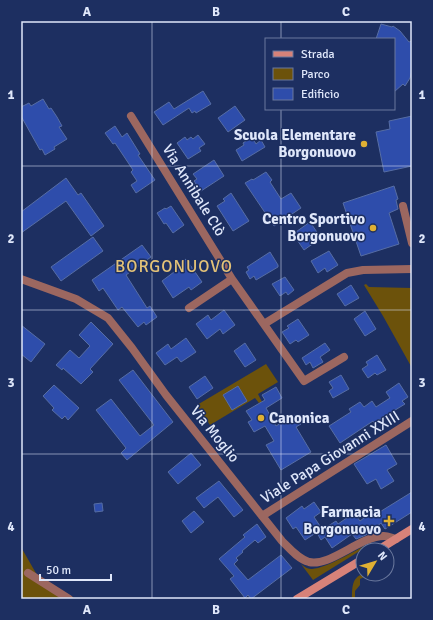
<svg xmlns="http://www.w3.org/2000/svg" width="433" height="620" viewBox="0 0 433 620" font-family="Signika,sans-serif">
	<rect width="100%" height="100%" fill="#1d2f61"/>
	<!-- green -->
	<path fill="#6c520b" d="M366,284L369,287L412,288V368L383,316L364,285Z
		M266,364L278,382L258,394L262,402L259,403L255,398L210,425L197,405Z
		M370,543L371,544L313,580L301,564C304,567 308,569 312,569C327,568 356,550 370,543Z
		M21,547L37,575L76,599H21Z
		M363,574H371L360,579V585L355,591V599H352C352,588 352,577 363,574Z"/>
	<!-- building -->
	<path fill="#2e4dab" stroke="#566da4" d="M381,24L392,27L393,26L400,31L409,42L412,41V70L410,78L405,86L403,84L394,92V39H376Z
		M203,91L211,104L196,113L195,111L192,113L189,108L163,125L154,112L169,102L174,109Z
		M43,99L49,109L51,108L57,117L62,126L59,127L67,139L54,147L55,149L45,155L42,149L40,150L21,116V107L29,103L31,106Z
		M235,106L245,120L228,132L218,118Z
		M412,116V166L384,172L376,132L390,129L389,121Z
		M115,126L122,137L127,133L140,154L138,155L155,180L136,193L131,185L137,181L131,172L133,170L115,143L113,144L105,133Z
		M198,135L205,144L199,148L201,151L188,159L177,143L185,137L187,140L191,137L193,139Z
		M252,137L256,144L261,140L265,147L242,161L236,150L244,145L243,143Z
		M214,160L224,176L201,191L194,181L197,179L193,174Z
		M266,172L272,180L270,182L281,199L291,193L301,208L274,226L245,183L252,179L253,180Z
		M66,178L78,195L81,193L104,226L91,236L66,201L21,233V212Z
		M394,186L398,199L396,200L398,209L389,213L399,244L361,256L343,203Z
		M231,193L249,221L233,231L217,206L225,201L223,199Z
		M171,206L184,225L173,233L166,223L164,224L157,213L165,208L166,209Z
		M310,222L321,238L304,250L293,234Z
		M93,237L103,251L61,281L51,267Z
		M142,245L151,257L126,275L147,308L150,306L157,317L146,325L144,322L138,327L122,307L118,310L103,288L99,291L92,280Z
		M329,251L338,265L327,272L325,268L318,273L311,261Z
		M270,252L278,265V267L256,280L254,276L250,279L246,272L249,270L247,267Z
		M186,259L202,282L191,290L189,287L173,298L162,281L178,269L176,267Z
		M285,277L294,290L288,295L286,292L280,296L272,284Z
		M351,285L359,298L345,306L337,294Z
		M224,310L235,325L223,334L220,329L207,339L196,324L208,315L211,320Z
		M365,311L376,329L365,336L354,319Z
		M298,319L309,335L298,342L296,340L290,344L282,332L289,328L287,326Z
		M91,322L113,344L90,369L93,372L81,384L63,368L62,370L56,365L70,350L79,358L90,346L79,335Z
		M21,325L45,344L31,362L21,354Z
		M186,338L196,352L181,362L177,357L165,365L156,353L168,344L171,349Z
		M245,343L256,360L245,367L234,351Z
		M325,343L330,350L320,357L323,362L313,368L310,362L306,365L302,358Z
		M377,355L386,370L377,375L375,373L368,378L362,369L368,365L366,362Z
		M133,370L173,422L127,460L121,453L126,448L96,410L111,399L140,436L154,425L119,380Z
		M341,375L349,389L333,398L329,391L333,388L329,382Z
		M205,376L213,388L197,399L189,387Z
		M399,383L408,397L402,401L405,404L374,423L373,421L340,443L329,426L351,412L349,409L360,402L364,407L372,401L376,407L390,398L386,392Z
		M54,385L79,408L68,420L65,416L62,419L52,410L54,408L43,396Z
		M238,386L247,401L232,410L223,395Z
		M276,387L282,398L266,408L276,426L295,415L301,424L296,427L311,452L281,470L266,445L274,441L265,426L254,432L248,422L252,420L246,411L265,400L262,395Z
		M386,445L397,464L387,470L394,481L381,489L376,479L367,484L354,464Z
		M191,453L201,465L178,484L168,472Z
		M219,481L243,510L234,517L218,497L204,508L196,498Z
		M412,492V512L385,529L381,523L366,535L356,539L352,534L332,548L325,537L321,540L317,533L336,521L338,524L354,513L360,521L368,515L370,518Z
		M314,502L321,512L314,517L322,529L305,540L296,527L293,529L286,518L302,506L304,509Z
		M102,503L103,511L95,512L94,504Z
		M194,511L204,522L191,533L182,521Z
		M257,524L266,537L258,543L255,540L242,551L243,552L236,558L238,560L234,564L248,580L281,555L292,568L251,599L248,595L245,598L230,579L234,576L219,559L245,537L243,535Z"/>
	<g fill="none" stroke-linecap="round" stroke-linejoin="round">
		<!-- minor -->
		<path stroke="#9c6760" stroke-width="8" d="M131,116L232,279L304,381L344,357
			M403,206L412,243
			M21,279L76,299L108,318L132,348L166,395L282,541C289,548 298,559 309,562C330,567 360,536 384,536C388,536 392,538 396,539
			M189,308L232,279
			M264,324L347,273L363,270L412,269
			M262,516L412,421
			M28,573L69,599"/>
		<!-- secondary -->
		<path stroke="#d78279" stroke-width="8" d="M378,550L412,529
			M297,599L363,559"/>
	</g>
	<!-- grid -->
	<path fill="none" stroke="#dfe7fa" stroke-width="1" stroke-opacity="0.55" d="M152,21V599M281,21V39M281,109V599M21,166H412M21,310H412M21,454H412"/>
	<!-- markers -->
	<g fill="#dfb034" stroke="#1d2f61" stroke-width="1.5">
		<circle cx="364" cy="144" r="4"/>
		<circle cx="373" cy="228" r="4"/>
		<circle cx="261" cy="418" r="4"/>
		<path d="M387 515h4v4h4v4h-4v4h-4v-4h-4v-4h4z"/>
	</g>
	<g text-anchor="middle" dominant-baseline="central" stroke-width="3" stroke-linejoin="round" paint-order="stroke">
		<!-- poi labels -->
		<g font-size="15" font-weight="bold" fill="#dfe7fa" stroke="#1d2f61" text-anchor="end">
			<text x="356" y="135">Scuola Elementare<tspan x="356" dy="17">Borgonuovo</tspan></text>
			<text x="365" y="219">Centro Sportivo<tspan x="365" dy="17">Borgonuovo</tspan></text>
			<text x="269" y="418" text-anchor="start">Canonica</text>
			<text x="381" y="512">Farmacia<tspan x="381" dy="17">Borgonuovo</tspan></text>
		</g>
		<!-- street labels -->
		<g font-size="15" fill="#dfe7fa" stroke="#1d2f61">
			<text transform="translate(194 190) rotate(58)">Via Annibale Clò</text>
			<text transform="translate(215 434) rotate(51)">Via Moglio</text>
			<text transform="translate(330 457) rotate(-32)">Viale Papa Giovanni XXIII</text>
		</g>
		<!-- quarter labels -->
		<g font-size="17" letter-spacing="1" fill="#e3c278" stroke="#1d2f61">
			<text x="174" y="266">BORGONUOVO</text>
		</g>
	</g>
	<!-- border -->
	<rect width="433" height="620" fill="none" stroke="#1d2f61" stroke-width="44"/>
	<!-- legend -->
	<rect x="265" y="38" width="130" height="72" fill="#1d2f61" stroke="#6b799e"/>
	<rect x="273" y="51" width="20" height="6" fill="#d78279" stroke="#6b799e"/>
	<text x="301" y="58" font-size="12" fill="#dfe7fa">Strada</text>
	<rect x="273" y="68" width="20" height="12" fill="#6c520b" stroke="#6b799e"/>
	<text x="301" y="78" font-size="12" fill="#dfe7fa">Parco</text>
	<rect x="273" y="88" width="20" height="12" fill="#2e4dab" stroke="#6b799e"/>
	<text x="301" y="98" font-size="12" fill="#dfe7fa">Edificio</text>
	<!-- north arrow -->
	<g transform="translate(375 562) rotate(52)"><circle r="19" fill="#1d2f61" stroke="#6b799e"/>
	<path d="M0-3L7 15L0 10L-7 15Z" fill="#dfb034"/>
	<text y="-6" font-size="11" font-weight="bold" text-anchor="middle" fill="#dfe7fa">N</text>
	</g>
	<!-- scale -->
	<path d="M40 574v6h71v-6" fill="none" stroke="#dfe7fa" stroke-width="2"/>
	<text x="46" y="574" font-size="12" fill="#dfe7fa" stroke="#1d2f61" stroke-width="3" paint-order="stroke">50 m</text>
	<rect x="22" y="22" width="389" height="576" fill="none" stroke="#dfe7fa" stroke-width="1.5"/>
	<g font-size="13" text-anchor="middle" font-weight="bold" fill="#dfe7fa">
		<text x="87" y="16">A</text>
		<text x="216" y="16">B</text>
		<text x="346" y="16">C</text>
		<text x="11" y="99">1</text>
		<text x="422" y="99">1</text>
		<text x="11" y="243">2</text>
		<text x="422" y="243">2</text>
		<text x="11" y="387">3</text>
		<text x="422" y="387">3</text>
		<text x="11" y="531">4</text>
		<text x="422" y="531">4</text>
		<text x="87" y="614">A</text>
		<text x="216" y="614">B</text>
		<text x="346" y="614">C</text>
	</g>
</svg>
